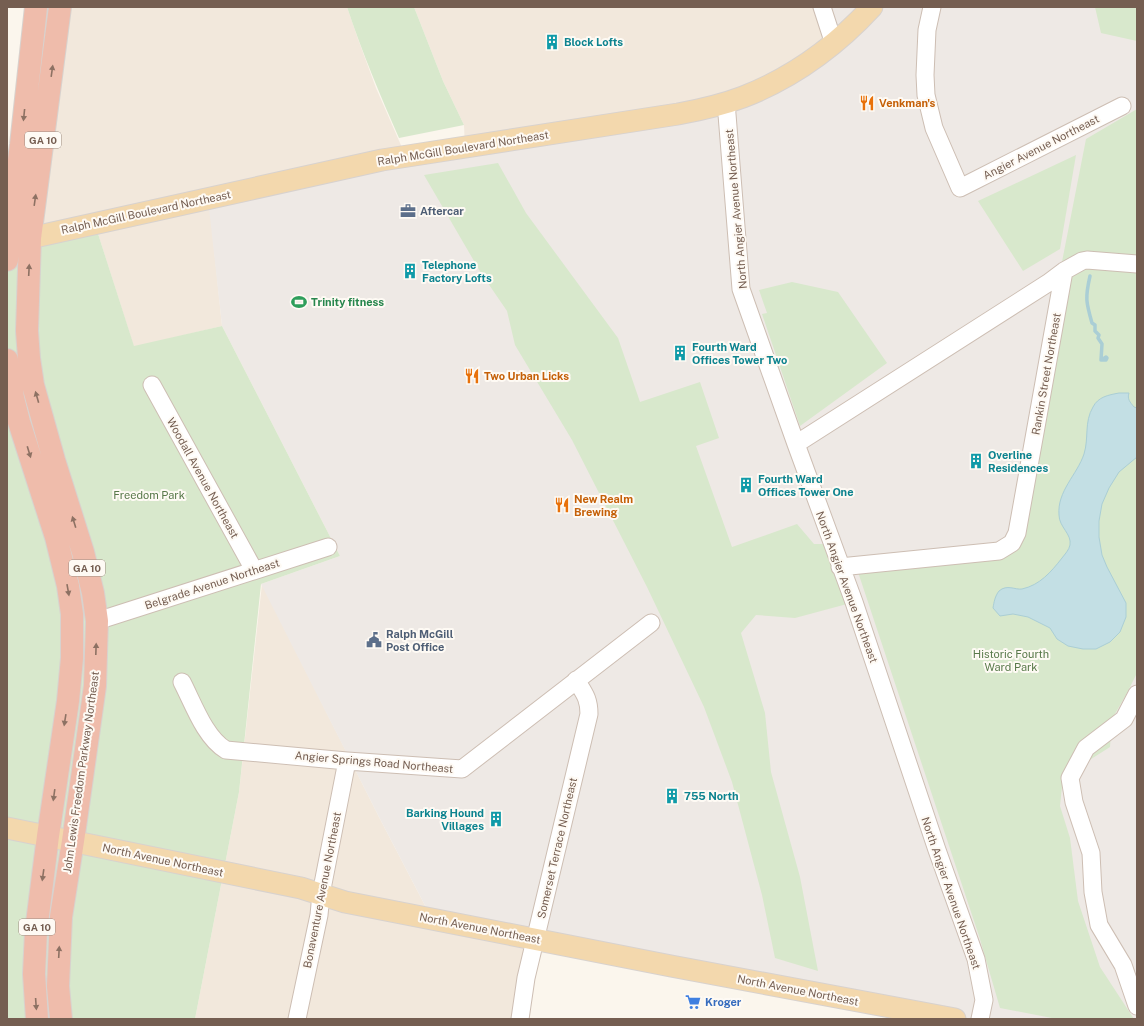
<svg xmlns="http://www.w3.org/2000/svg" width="1144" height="1026" viewBox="0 0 1144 1026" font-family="'Public Sans',sans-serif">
	<rect width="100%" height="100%" fill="#fbf6ed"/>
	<!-- residential -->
	<path fill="#f2e8dc" d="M52,7H347L358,39L376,88L407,159L209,199L222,326L134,347L92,215L37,230Z
		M414,7H824L834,44L728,101L465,148L464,125L443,81Z
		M262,584L380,819L431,917L541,934L523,1019H195L239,792Z"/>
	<!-- industrial -->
	<path fill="#eee9e5" d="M824,7H1137V1019H962L431,917L380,819L261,584L340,556L222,326L208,199L728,101L834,44Z"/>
	<!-- green -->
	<path fill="#d8e8cc" d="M347,7H414L443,81L464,125L399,138C380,95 362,52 347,7Z
		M1095,7H1137V41L1101,33Z
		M1137,109V673L1127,693L1112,719L1110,747L1063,777L1060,806L1070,838L1078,901L1100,967L1134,1019H1057L1000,1008L979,936L858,572L998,543L1009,533L1086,139Z
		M1076,155L1060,249L1023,271L978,201Z
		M498,163L526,213L618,338L640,402L700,382L719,438L696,446L732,547L797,524L814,544H826L847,604L795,618L756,615L741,633L765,713L771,772L800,877L818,971L775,958L762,895L732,782L704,707L647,587L572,440L515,345L507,311L481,273L424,175Z
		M92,215L134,346L222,326L340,556L261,584L239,792L195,1019H7V239Z
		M792,282L838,292L887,363L800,426L762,314L767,313L759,290Z"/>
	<!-- water -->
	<path fill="#c3dfe4" stroke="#aaced5" d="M1119,393H1129C1127,399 1130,402 1134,407L1137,408V457L1119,472L1109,488L1102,504L1099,521V537L1102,555L1107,567L1126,603V617L1120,632L1110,642L1096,649H1083L1068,646L1057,639L1050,628L1028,617L1013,614L1000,616L993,608C994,602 995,596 999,591C1007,584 1015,590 1022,589C1040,585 1051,572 1062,558C1065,554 1069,550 1070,545C1072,534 1059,527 1059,515C1057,491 1077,475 1084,454C1089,438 1084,422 1093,407C1098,397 1108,395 1119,393Z"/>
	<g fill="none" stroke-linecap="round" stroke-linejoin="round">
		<!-- stream -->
		<path stroke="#aaced5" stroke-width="3.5" d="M1090,276C1085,298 1086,302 1092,323L1095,325V331L1099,335L1098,338L1102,344L1101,360H1106L1107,358L1106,357L1103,359L1105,358"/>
		<defs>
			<path id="minor" d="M822,7L834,44
				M932,7L927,30L925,75L926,95L934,128L960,188L1122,106
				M726,102L741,289L796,444L854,602L937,850L976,959L984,1000L980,1019
				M152,385L254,570
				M796,444L1048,283L1064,271L1082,261L1087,260L1137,264
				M840,567L999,551L1012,543L1017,533L1064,271
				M97,621L328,547
				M182,682C193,703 205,738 226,750L347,761L462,769L651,623
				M1137,694L1124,719L1086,748L1070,778L1074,802L1091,853L1093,892L1099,925L1123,965L1137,1006
				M297,1019L319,915L321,894L347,761
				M520,1019L526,978L589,714C589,698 584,693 576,680"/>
			<path id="major" d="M30,238L382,160L678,114C700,110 722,105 743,97C792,78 836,46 872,7
				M7,828L301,888L345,902L671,966L955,1019"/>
			<path id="highway" d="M60,7L30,238L27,331L29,358L33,385L54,460L83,552L93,593L97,621L95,686L73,841L61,917L58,986L61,1019
				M7,260L11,220L21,145L36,7
				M7,360L13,398L19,422L56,537L68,586L72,614V658L68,701L48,836L36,931L34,974L37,1019"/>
		</defs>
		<!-- minor casing -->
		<use href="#minor" stroke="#cdbeb3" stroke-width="19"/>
		<!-- major casing -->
		<use href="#major" stroke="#d8d2ce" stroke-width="23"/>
		<!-- highway casing -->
		<use href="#highway" stroke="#d8d2ce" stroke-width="24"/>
		<!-- minor -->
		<use href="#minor" stroke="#fff" stroke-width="17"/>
		<!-- major -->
		<use href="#major" stroke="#f3d8ad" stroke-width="21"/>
		<!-- highway -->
		<use href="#highway" stroke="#efbcab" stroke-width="22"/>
	</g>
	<!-- one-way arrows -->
	<defs><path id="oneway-solid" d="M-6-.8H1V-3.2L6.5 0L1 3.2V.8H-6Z"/></defs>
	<g fill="#8d7163">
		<use href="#oneway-solid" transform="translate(52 71) rotate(-82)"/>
		<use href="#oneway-solid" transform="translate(24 115) rotate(96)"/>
		<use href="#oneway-solid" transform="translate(35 200) rotate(-82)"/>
		<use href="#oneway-solid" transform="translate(29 270) rotate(-87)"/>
		<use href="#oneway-solid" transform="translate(37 397) rotate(-106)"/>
		<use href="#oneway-solid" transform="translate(29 452) rotate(73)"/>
		<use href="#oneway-solid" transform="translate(74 522) rotate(-107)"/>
		<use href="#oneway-solid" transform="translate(68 590) rotate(80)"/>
		<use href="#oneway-solid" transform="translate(96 649) rotate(-88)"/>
		<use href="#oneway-solid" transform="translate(65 720) rotate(99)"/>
		<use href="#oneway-solid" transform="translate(54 795) rotate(98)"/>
		<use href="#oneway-solid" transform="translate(43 875) rotate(98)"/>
		<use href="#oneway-solid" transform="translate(59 952) rotate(-87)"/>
		<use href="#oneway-solid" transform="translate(36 1004) rotate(86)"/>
	</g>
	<!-- icons -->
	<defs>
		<symbol id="building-bare" viewBox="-9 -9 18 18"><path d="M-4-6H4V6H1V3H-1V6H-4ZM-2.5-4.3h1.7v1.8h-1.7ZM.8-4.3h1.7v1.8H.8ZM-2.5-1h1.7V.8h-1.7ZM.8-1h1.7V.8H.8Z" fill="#0f9aa8" stroke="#fefaf4" stroke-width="2.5" paint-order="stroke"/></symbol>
		<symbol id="restaurant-bare" viewBox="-9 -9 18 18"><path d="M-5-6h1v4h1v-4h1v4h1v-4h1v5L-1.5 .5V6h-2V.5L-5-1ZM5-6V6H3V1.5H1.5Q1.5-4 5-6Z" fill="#e8710a" stroke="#fefaf4" stroke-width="2.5" paint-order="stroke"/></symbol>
		<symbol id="office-bare" viewBox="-9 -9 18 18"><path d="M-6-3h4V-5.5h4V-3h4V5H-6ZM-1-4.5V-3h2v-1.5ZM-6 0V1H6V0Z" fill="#5c6f8a" stroke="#fefaf4" stroke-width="2.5" paint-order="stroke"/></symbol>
		<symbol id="stadium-bare" viewBox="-9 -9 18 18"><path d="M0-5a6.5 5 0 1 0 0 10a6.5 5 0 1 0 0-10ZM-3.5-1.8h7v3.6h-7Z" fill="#2e9e5b" stroke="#fefaf4" stroke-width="2.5" paint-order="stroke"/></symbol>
		<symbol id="civic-bare" viewBox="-9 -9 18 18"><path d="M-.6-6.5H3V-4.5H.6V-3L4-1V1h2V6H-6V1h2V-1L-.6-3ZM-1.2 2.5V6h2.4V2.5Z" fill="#5c6f8a" stroke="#fefaf4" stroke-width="2.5" paint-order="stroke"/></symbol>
		<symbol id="supermarket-bare" viewBox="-9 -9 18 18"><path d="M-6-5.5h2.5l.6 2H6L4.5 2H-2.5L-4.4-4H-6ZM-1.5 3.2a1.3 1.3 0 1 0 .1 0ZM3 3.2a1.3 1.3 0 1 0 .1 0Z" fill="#3f7fe0" stroke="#fefaf4" stroke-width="2.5" paint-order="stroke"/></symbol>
	</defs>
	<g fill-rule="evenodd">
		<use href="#building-bare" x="541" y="31" width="22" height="22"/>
		<use href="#restaurant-bare" x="856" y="92" width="22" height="22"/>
		<use href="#office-bare" x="397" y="200" width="22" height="22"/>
		<use href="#building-bare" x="399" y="260" width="22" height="22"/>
		<use href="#stadium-bare" x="288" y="291" width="22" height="22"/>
		<use href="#building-bare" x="669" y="342" width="22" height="22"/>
		<use href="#restaurant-bare" x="461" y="365" width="22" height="22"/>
		<use href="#building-bare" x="965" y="450" width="22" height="22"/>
		<use href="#building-bare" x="735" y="474" width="22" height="22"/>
		<use href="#restaurant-bare" x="551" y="494" width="22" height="22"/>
		<use href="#civic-bare" x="363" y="629" width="22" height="22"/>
		<use href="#building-bare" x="661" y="785" width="22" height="22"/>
		<use href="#building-bare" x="485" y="808" width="22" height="22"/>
		<use href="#supermarket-bare" x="682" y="991" width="22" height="22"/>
	</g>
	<g text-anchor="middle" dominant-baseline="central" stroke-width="4" stroke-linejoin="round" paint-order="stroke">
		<!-- shield labels -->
		<g fill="#fefaf4" stroke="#9e8d82" stroke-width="1">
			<rect x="25" y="132" width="36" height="16" rx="3"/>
			<rect x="69" y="560" width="36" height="16" rx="3"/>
			<rect x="19" y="919" width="36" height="16" rx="3"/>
		</g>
		<g font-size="10" font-weight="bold" fill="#755e51">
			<text x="43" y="140">GA 10</text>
			<text x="87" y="568">GA 10</text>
			<text x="37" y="927">GA 10</text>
		</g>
		<!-- culture labels -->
		<g font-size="11" font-weight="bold" fill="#0d838f" stroke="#fefaf4" text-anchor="start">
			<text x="564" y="42">Block Lofts</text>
			<text x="422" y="265">Telephone<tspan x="422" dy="13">Factory Lofts</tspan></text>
			<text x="692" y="347">Fourth Ward<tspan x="692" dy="13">Offices Tower Two</tspan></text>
			<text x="988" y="455">Overline<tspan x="988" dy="13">Residences</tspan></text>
			<text x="758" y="479">Fourth Ward<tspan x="758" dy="13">Offices Tower One</tspan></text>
			<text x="684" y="796">755 North</text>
			<text x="484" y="813" text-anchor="end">Barking Hound<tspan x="484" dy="13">Villages</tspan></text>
		</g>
		<!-- food labels -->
		<g font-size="11" font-weight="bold" fill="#c56008" stroke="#fefaf4" text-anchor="start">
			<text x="879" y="103">Venkman's</text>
			<text x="484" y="376">Two Urban Licks</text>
			<text x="574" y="499">New Realm<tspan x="574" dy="13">Brewing</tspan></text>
		</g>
		<!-- street labels -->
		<g font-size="11" fill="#755e51" stroke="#fefaf4">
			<text transform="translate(1041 147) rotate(-27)">Angier Avenue Northeast</text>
			<text transform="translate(463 148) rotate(-9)">Ralph McGill Boulevard Northeast</text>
			<text transform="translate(736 209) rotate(-95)">North Angier Avenue Northeast</text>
			<text transform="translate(146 212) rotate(-12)">Ralph McGill Boulevard Northeast</text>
			<text transform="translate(1046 374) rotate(-80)">Rankin Street Northeast</text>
			<text transform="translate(203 478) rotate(61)">Woodall Avenue Northeast</text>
			<text transform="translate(212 584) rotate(-18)">Belgrade Avenue Northeast</text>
			<text transform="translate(847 587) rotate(70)">North Angier Avenue Northeast</text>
			<text transform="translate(374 762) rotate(5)">Angier Springs Road Northeast</text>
			<text transform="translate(81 772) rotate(-82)">John Lewis Freedom Parkway Northeast</text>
			<text transform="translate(557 848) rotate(-77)">Somerset Terrace Northeast</text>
			<text transform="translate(163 860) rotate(12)">North Avenue Northeast</text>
			<text transform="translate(322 890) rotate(-79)">Bonaventure Avenue Northeast</text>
			<text transform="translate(951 893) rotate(71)">North Angier Avenue Northeast</text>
			<text transform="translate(480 928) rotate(11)">North Avenue Northeast</text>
			<text transform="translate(798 990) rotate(11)">North Avenue Northeast</text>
		</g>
		<!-- service labels -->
		<g font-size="11" font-weight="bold" fill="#4e5e75" stroke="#fefaf4" text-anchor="start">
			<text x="420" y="211">Aftercar</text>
			<text x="386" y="634">Ralph McGill<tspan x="386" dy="13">Post Office</tspan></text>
		</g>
		<!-- leisure labels -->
		<g font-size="11" font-weight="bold" fill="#27864d" stroke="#fefaf4" text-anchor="start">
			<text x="311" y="302">Trinity fitness</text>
		</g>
		<!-- park labels -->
		<g font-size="11" fill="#58794a" stroke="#fefaf4">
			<text x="149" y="495">Freedom Park</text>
			<text x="1011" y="654">Historic Fourth<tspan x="1011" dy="13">Ward Park</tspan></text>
		</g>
		<!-- shop labels -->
		<g font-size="11" font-weight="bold" fill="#366cbe" stroke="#fefaf4" text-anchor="start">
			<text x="705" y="1002">Kroger</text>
		</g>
	</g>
	<!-- border -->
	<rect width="1144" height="1026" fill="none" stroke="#755e51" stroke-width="16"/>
</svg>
